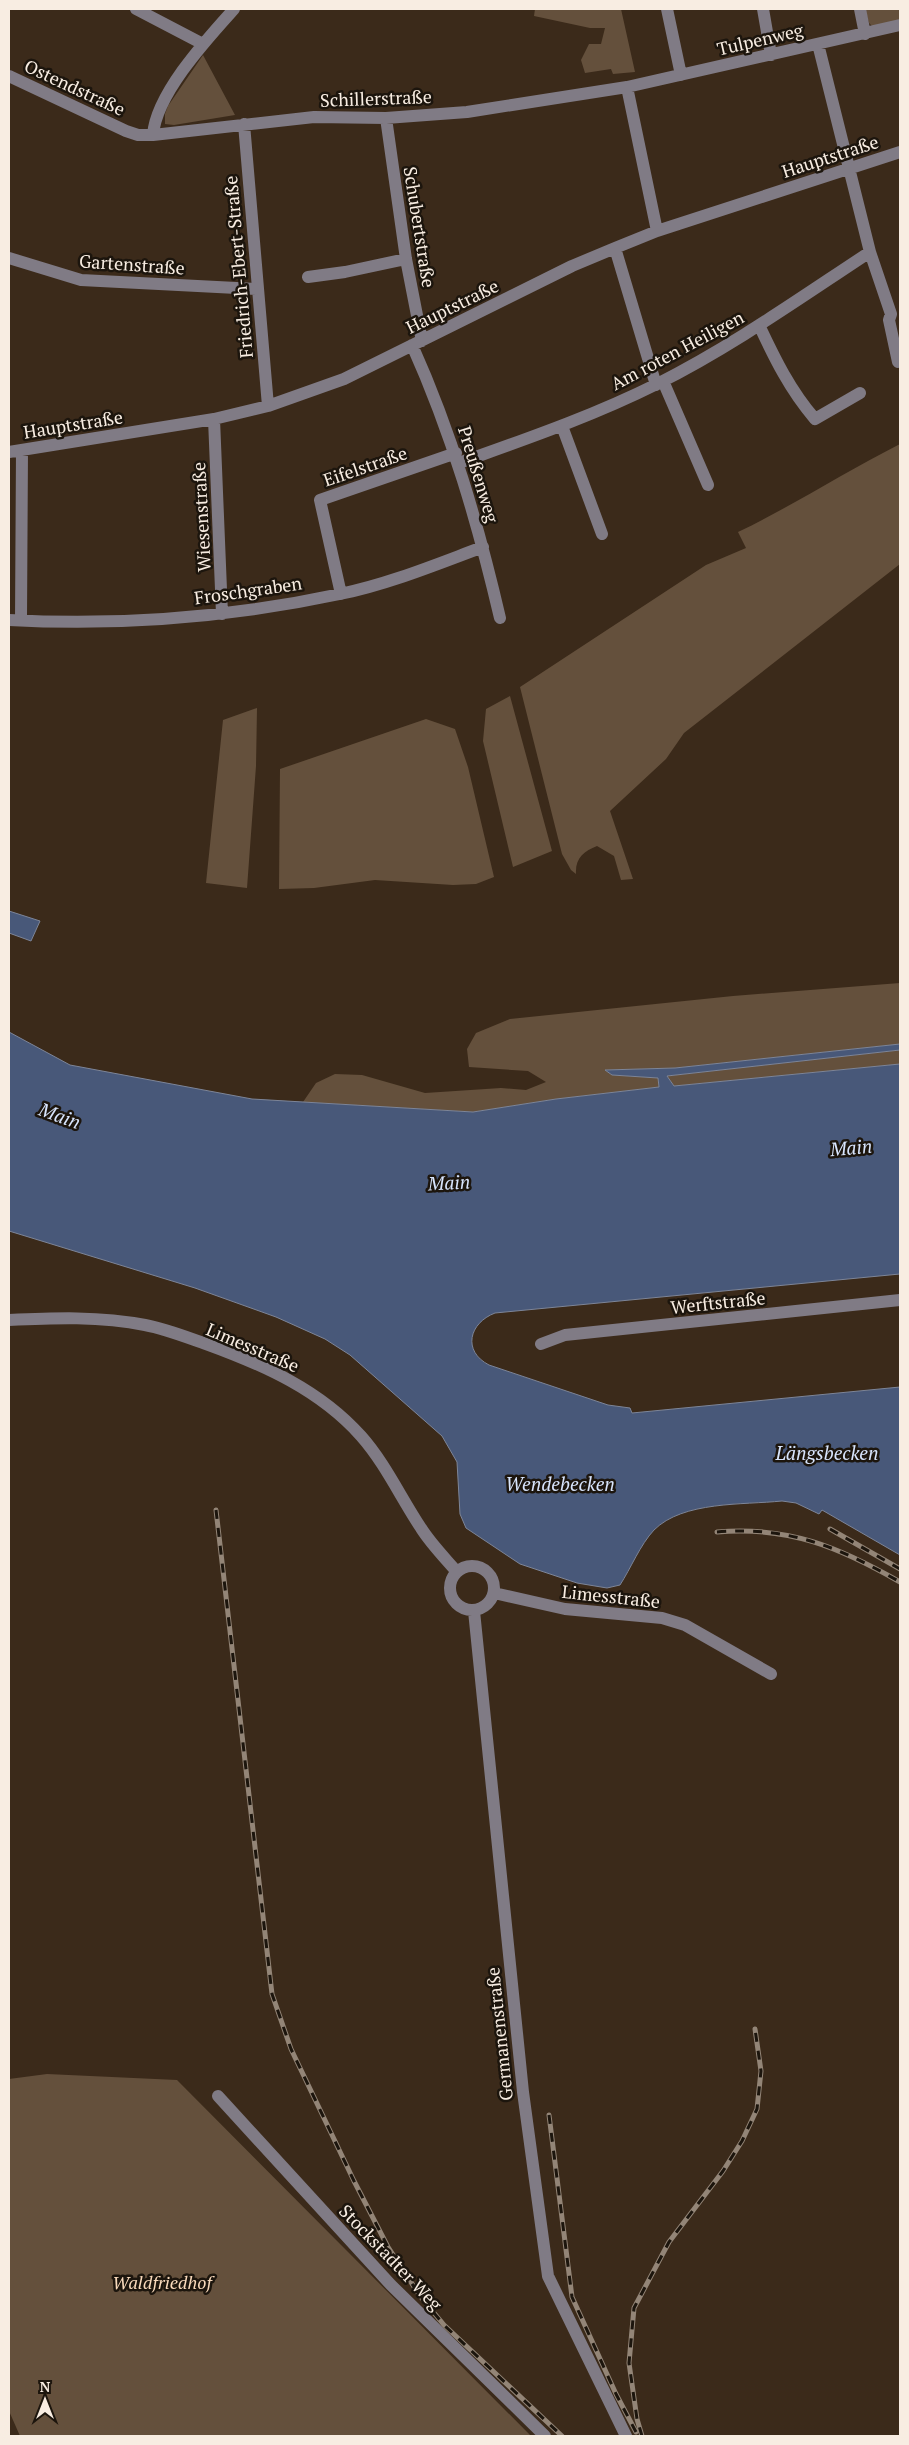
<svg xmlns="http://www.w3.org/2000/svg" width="909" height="2445" viewBox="0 0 909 2445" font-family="'PT Serif',serif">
	<rect width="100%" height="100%" fill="#3b2a1a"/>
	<!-- green -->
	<path fill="#64503c" d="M535,9H621L635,72L613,74L611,69L585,73L581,60L589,44H601L605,28H590L534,16Z
		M865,9H900V21L872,26L869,23Z
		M203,55L235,115L174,125L165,124V114L168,106Z
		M900,444V564L684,733L666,759L610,811L633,879L621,880L614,856L597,846C584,851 575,858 576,874L571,870L562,854L520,687L706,565L746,548L738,532C794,505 845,472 900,444Z
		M510,696L552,851L513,867L483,741L486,709Z
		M257,708L256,766L247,888L206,883L223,720Z
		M426,719L455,729L468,767L494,877L476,884L453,885L375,880L314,888L279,889L280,769Z
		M900,983V1044L675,1068L606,1070L612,1075L658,1078L659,1087L556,1099L473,1112L303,1102L316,1083L335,1074L362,1075L425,1093L501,1088L526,1090L546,1082L528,1071L469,1067L467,1049L476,1033L510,1019L733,996Z
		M900,1050V1064L674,1086L667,1076Z
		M47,2074L177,2080L531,2436H20L9,2411V2079Z"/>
	<!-- water -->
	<path fill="#485879" stroke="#7d8598" d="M9,911L40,921L31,941L9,933Z
		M9,1032L70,1065L252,1099L473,1112L556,1099L659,1087L658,1078L612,1075L605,1070L675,1068L900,1044V1050L667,1076L674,1086L900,1064V1274L495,1313C469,1323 462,1351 489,1365L608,1405L630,1408L632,1413L900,1387V1555L822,1510L819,1514L796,1503L782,1501C743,1505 683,1501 654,1530C640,1545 631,1568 620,1585L607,1588L577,1583L520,1564L466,1528L460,1514L457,1462L442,1436L350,1355L325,1339L276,1317L195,1288L9,1231Z"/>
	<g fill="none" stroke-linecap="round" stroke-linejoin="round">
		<!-- minor -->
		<path stroke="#807b85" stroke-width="12" d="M136,9L203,44
			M667,9L681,75
			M763,9L771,55
			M860,9L865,34
			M818,44L870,252L891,314L889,320L898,362
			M9,76L126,131L138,135H153L314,117L386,118L467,112L627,87L900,25
			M627,87L657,231
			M386,118L406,259L422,341
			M244,124L268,406
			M153,135C156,94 207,39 234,9
			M615,248L656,385
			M9,258L81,280L256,289
			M308,277L345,272L406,259
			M759,325C775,359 790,390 815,419L860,393
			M412,345C452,434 478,524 500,618
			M663,381L708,485
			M214,419L222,614
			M562,426L602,534
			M9,452L214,419L268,406L344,379L572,266L615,248L657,231L900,152
			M459,463C526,439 593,416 657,384C731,347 800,298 870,252
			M341,594L320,500L456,453
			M9,620C119,626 232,617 340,594C389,584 437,564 483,547
			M21,620L22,450
			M9,1320C54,1318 100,1316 145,1325C166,1329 186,1337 206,1344C264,1365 320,1390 361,1436C385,1463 401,1498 421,1528C431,1544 445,1558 457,1572
			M541,1344L565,1335L900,1300
			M450 1588a22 22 0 1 1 44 0a22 22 0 1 1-44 0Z
			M494,1593L565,1609L662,1618L685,1625L771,1674
			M474,1611L523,2092L548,2276L626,2436
			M218,2096L391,2285L545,2436"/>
		<defs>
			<path id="rail" d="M216,1510L272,1994L291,2049L354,2181L388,2247L420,2296L444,2325L562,2436
				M830,1529L900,1569
				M717,1532C789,1526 839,1547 900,1582
				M549,2115L572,2297L616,2394L636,2432
				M642,2436L637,2419L629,2363L634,2308L669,2242L723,2171L742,2141L757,2109L761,2071L755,2029"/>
		</defs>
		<!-- rail casing -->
		<use href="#rail" stroke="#938577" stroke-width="5"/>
		<!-- rail -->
		<use href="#rail" stroke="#1c150d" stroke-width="3" stroke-dasharray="9" stroke-linecap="butt"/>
	</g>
	<g text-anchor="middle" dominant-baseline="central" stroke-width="5" stroke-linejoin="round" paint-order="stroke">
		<!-- street labels -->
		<g font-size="18" fill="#f8ede2" stroke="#1c150d">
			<text transform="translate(760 39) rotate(-13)">Tulpenweg</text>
			<text transform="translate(75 87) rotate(25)">Ostendstraße</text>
			<text transform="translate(376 98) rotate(-2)">Schillerstraße</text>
			<text transform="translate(830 156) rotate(-18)">Hauptstraße</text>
			<text transform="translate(420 227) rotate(81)">Schubertstraße</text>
			<text transform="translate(132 264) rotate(4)">Gartenstraße</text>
			<text transform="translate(238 267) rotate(-95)">Friedrich-Ebert-Straße</text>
			<text transform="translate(452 306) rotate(-26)">Hauptstraße</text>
			<text transform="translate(677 350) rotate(-28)">Am roten Heiligen</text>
			<text transform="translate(73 424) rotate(-9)">Hauptstraße</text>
			<text transform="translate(365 466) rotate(-19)">Eifelstraße</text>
			<text transform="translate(479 474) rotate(73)">Preußenweg</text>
			<text transform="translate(201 517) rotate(-93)">Wiesenstraße</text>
			<text transform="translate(248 590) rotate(-8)">Froschgraben</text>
			<text transform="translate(718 1302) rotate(-6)">Werftstraße</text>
			<text transform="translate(253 1347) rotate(23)">Limesstraße</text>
			<text transform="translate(611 1596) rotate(6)">Limesstraße</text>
			<text transform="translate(499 2034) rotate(-96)">Germanenstraße</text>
			<text transform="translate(391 2257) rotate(46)">Stockstadter Weg</text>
		</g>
		<!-- park labels -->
		<g font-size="18" font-style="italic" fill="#f9dabc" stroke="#1c150d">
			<text x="162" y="2282">Waldfriedhof</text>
		</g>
		<!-- water labels -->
		<g font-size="19" font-style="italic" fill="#d8e5fd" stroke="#1c150d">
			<text transform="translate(60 1115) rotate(20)">Main</text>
			<text transform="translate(851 1147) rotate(-5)">Main</text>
			<text transform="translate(449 1182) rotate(-3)">Main</text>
			<text x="827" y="1452">Längsbecken</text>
			<text x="560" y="1483">Wendebecken</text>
		</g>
	</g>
	<!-- border -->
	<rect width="909" height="2445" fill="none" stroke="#f8ede2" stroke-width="20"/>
	<!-- north arrow -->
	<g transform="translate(45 2400)" stroke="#1c150d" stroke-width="4" paint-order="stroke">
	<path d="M0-4L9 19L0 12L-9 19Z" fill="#f8ede2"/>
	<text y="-8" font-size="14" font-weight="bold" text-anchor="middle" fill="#f8ede2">N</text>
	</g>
</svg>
